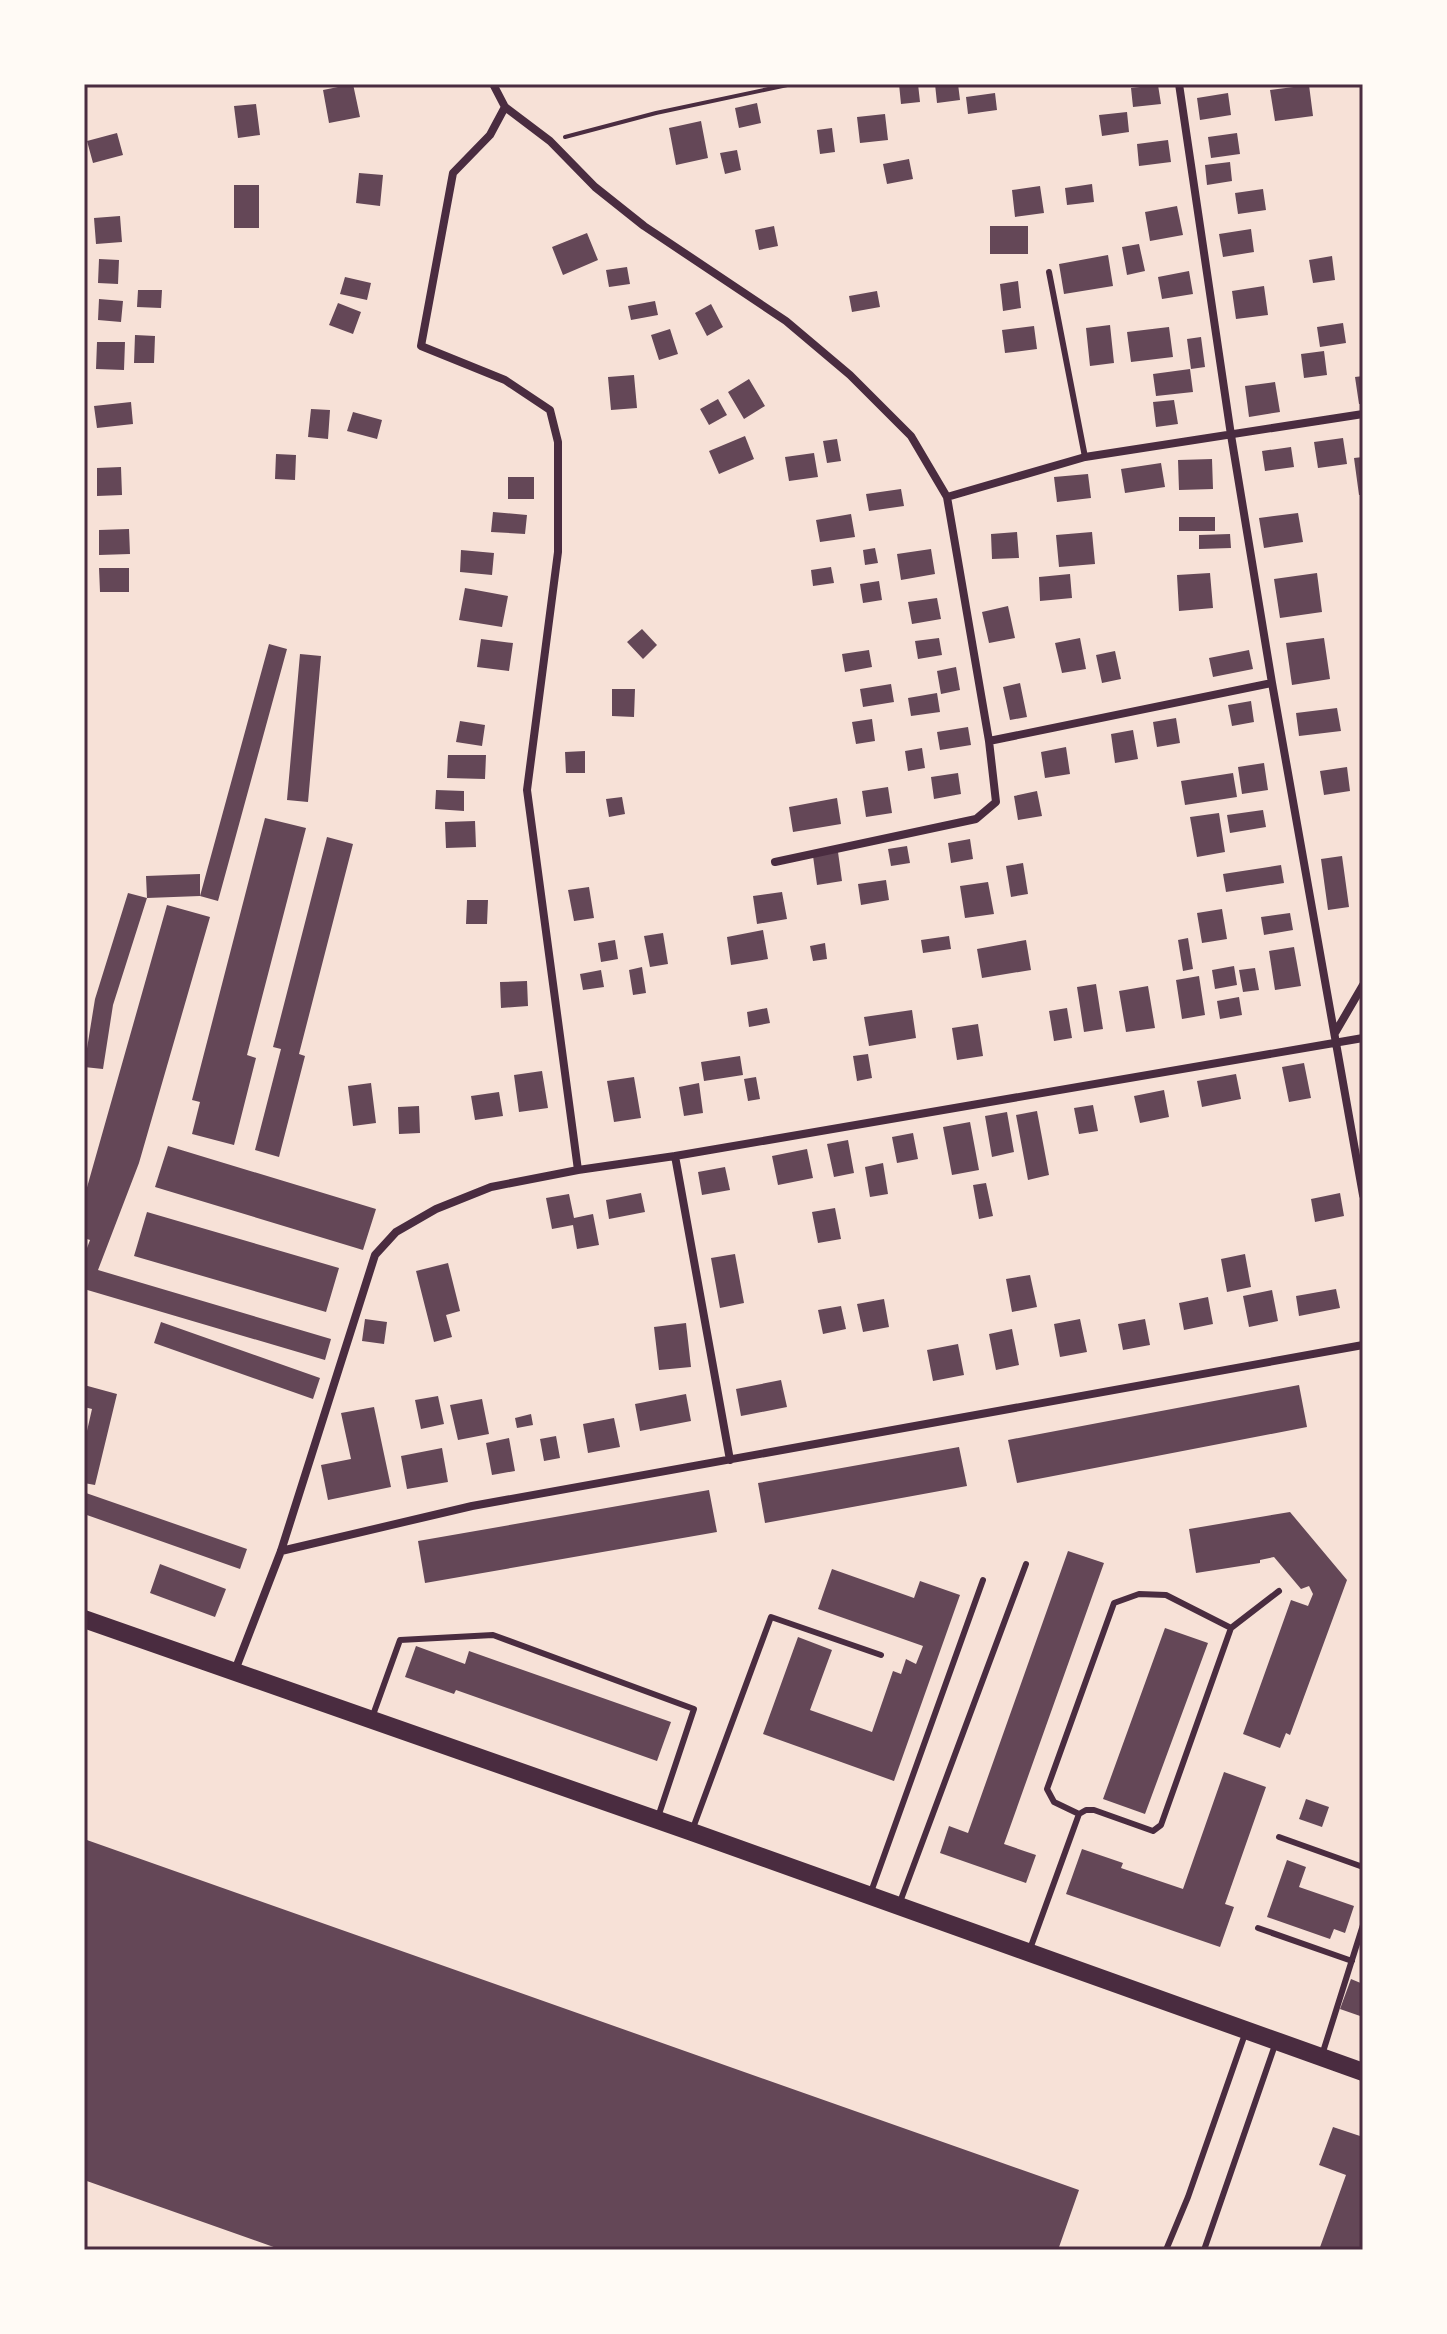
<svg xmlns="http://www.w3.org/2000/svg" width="1447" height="2334" viewBox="0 0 1447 2334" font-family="Manrope,sans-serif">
	<rect width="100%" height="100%" fill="#f7e1d7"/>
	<!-- building -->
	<path fill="#644757" d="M353,84L360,117L329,123L323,90Z
		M899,84H918L920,102L901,104Z
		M935,84H958L960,100L937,103Z
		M1158,85L1161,104L1133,107L1131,88Z
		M1309,85L1313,116L1275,121L1270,90Z
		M995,93L997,110L968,114L966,97Z
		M1228,93L1231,115L1200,120L1197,98Z
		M757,103L761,123L739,128L735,108Z
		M256,104L260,135L238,138L234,106Z
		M1127,112L1129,132L1102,136L1099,115Z
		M885,114L888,140L860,143L857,117Z
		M701,121L708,158L676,165L669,128Z
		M832,128L835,152L820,154L817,130Z
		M117,133L123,155L93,163L87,141Z
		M1237,133L1240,154L1211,158L1208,137Z
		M1168,140L1171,162L1139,166L1137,144Z
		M737,150L741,170L725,174L720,153Z
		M909,159L913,179L887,184L883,164Z
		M1230,162L1232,181L1207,185L1205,165Z
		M359,173L383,175L380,206L356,203Z
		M1092,184L1094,202L1067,205L1065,188Z
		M234,185H259V228H234Z
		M1040,186L1044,213L1015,217L1012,190Z
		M1263,189L1266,210L1238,214L1235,193Z
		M1177,206L1183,235L1150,241L1145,212Z
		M120,216L122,242L96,244L94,218Z
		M774,226L778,246L759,250L755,230Z
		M990,226H1028V254H990Z
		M1251,229L1254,252L1223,257L1219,234Z
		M587,233L598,260L563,275L552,247Z
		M1139,244L1145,271L1127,275L1122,247Z
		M1108,255L1113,286L1064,294L1059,264Z
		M1332,256L1335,280L1313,283L1309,260Z
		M99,259L119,260L118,284L98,283Z
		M627,267L630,284L609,287L606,270Z
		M1189,271L1193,294L1162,299L1158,277Z
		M345,277L371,283L367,300L340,294Z
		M1018,281L1021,308L1003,311L1000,284Z
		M1264,286L1268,315L1236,319L1232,291Z
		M138,290H162L161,308L137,307Z
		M877,291L880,307L852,312L849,296Z
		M99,299L123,301L121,322L98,320Z
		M655,301L658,315L631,320L628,306Z
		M338,303L361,312L353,334L329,325Z
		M711,304L723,327L707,336L695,313Z
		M1343,323L1346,343L1320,347L1317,327Z
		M1110,325L1114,363L1090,366L1086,328Z
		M1034,326L1037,349L1005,353L1002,330Z
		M1169,327L1173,357L1131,362L1127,332Z
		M670,329L678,354L659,360L651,335Z
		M135,335L155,336L154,363H134Z
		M1201,337L1205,367L1191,369L1187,339Z
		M97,342H125L124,370L96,369Z
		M1324,351L1327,375L1304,378L1301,354Z
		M1190,369L1193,392L1156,396L1153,374Z
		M634,375L637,408L611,410L608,377Z
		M1363,376V404H1359L1355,377Z
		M749,379L765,406L744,419L728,392Z
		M1275,382L1280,412L1249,417L1245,386Z
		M718,399L727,415L709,425L700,409Z
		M1174,400L1178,424L1156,427L1153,402Z
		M131,402L133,424L97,428L94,406Z
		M311,409L330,410L328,439L308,437Z
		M353,412L382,420L377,439L347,431Z
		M745,436L754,459L719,474L709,451Z
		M1343,438L1347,464L1318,468L1314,442Z
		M837,439L841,461L827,463L823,441Z
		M1291,447L1294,467L1265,471L1262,451Z
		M814,453L818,477L789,481L785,457Z
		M276,454L296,455L295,480L275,479Z
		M1363,457V495H1359L1354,458Z
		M1212,459L1213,489L1179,490L1178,460Z
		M1161,463L1165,487L1125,493L1121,469Z
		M121,467L122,495L97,496V468Z
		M1088,474L1091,498L1057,502L1054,477Z
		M508,477H534V499H508Z
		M901,489L904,506L869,511L866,494Z
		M493,512L527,515L525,534L491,532Z
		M1298,513L1303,542L1264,548L1259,518Z
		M851,514L855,537L820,542L816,520Z
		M1179,517H1215V531H1179Z
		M129,529L130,554L99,555V530Z
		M1017,532L1019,558L992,559L991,534Z
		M1092,532L1095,564L1059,567L1056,535Z
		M1230,534L1231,548L1199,549V535Z
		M875,548L878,563L865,565L863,550Z
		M931,549L935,574L901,580L897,554Z
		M461,550L494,553L492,575L460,572Z
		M831,567L834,583L813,586L811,570Z
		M99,568H129V592H100Z
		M1210,573L1213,608L1179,611L1177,575Z
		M1317,573L1322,612L1280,618L1274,579Z
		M1070,574L1072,598L1040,601L1039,577Z
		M879,581L882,600L863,603L860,584Z
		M465,588L508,596L502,627L459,620Z
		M937,598L941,619L912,624L908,602Z
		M1008,606L1015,638L989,643L982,612Z
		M642,629L657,645L643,659L627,642Z
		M939,638L942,655L918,659L915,641Z
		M1080,638L1086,669L1062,673L1055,643Z
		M1324,638L1330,679L1292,685L1286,643Z
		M481,639L513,643L509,671L477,667Z
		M269,644L287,649L218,901L200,896Z
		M869,650L872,667L845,672L842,654Z
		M1249,650L1253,669L1213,677L1209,658Z
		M1115,651L1121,679L1102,683L1096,655Z
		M300,654L321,656L308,802L287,800Z
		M956,667L960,690L941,694L937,671Z
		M1020,683L1027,717L1010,720L1003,687Z
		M891,684L894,702L863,707L860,689Z
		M612,689H635L634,717L612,716Z
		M937,693L940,712L911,716L908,698Z
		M1251,701L1254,722L1232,726L1228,705Z
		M1337,708L1341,731L1299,736L1296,713Z
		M1176,718L1180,743L1157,747L1153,722Z
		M872,719L875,741L856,744L852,722Z
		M460,721L485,725L482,746L456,742Z
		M968,727L971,745L940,750L937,732Z
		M1133,730L1138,759L1115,763L1111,734Z
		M1066,747L1070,774L1045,778L1041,752Z
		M922,748L925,768L908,771L905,751Z
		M585,751V773H566L565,752Z
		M448,755H486L485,779L447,778Z
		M1264,763L1268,790L1242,794L1238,767Z
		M1347,767L1350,791L1324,795L1320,771Z
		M958,773L961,794L934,799L931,777Z
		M1233,773L1237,797L1185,805L1181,781Z
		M888,787L892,813L866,817L862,791Z
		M436,790L464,791V811L435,809Z
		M1037,791L1042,816L1018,820L1014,796Z
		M622,797L625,814L609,817L606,799Z
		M837,798L841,824L793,832L789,807Z
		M1263,810L1266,827L1230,833L1227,815Z
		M1219,813L1225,852L1197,857L1190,817Z
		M265,818L306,828L247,1055L256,1058L234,1145L192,1134L200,1102L192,1100Z
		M475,821L476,847L446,848L445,822Z
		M327,837L353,844L299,1054L305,1056L279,1157L255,1150L281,1049L273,1047Z
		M970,839L973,859L951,863L948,843Z
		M907,846L910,863L891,866L888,849Z
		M838,852L842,881L817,885L813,856Z
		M1342,856L1349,907L1328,910L1321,859Z
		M1023,863L1028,894L1011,897L1006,866Z
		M1281,865L1284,883L1226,892L1223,874Z
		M200,874V896L147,898L113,1005L103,1069L84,1067L95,999L128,893L147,898L146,876Z
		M886,880L889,900L861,905L858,884Z
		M988,882L994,914L965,918L960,886Z
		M589,887L594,918L574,921L568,890Z
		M782,892L787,919L757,924L753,896Z
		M467,900H488L487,924H466Z
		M167,905L210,917L139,1163L98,1270L331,1339L325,1360L84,1289V1256L90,1240L84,1238V1198Z
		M1222,909L1227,939L1202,943L1197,913Z
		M1290,913L1293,930L1264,935L1261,917Z
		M763,930L768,959L731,965L727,937Z
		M663,933L668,964L650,967L644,936Z
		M949,936L951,949L923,953L921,940Z
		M1188,938L1193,969L1183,971L1178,940Z
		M615,940L618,959L601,962L598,943Z
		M1026,940L1031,970L982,978L977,949Z
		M825,943L827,959L813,961L810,946Z
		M1294,947L1301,986L1275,990L1269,951Z
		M1234,966L1237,985L1215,989L1212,970Z
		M642,967L646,993L633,995L629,970Z
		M1255,968L1259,990L1243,992L1239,970Z
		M601,970L604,987L583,990L580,974Z
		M1199,976L1205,1015L1182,1019L1176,980Z
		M527,981L528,1006L501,1008L500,982Z
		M1096,984L1103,1029L1084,1032L1077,987Z
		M1148,986L1155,1028L1126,1032L1119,991Z
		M1239,997L1242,1015L1220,1019L1217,1001Z
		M767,1008L770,1023L749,1027L747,1012Z
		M1067,1008L1072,1038L1054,1041L1049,1011Z
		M912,1010L916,1038L869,1046L864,1017Z
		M978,1024L983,1056L957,1060L952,1028Z
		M868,1054L872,1078L857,1081L853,1056Z
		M740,1056L743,1075L704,1081L701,1062Z
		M1304,1063L1311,1098L1289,1102L1282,1067Z
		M542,1071L548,1108L519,1112L514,1075Z
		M1236,1074L1241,1099L1202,1107L1197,1081Z
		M634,1077L641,1118L614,1122L607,1081Z
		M756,1077L760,1099L748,1101L744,1079Z
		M371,1083L376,1123L353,1126L348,1086Z
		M699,1083L703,1113L684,1116L679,1087Z
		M1164,1090L1169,1117L1140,1123L1134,1096Z
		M499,1092L503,1116L475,1120L471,1096Z
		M1093,1105L1098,1131L1079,1134L1074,1108Z
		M419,1106L420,1133L399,1134L398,1107Z
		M1037,1111L1049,1175L1028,1180L1016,1115Z
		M1007,1112L1014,1152L992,1157L985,1116Z
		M970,1122L979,1170L952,1175L943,1127Z
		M913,1133L918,1159L897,1163L892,1137Z
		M848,1140L854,1173L834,1177L827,1144Z
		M168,1146L376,1209L363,1250L155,1187Z
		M807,1149L813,1178L778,1185L772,1156Z
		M883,1163L888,1194L870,1197L865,1167Z
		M725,1167L730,1190L702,1195L698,1172Z
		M986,1183L993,1216L979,1219L973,1185Z
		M641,1193L645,1212L609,1219L606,1200Z
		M1340,1193L1344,1216L1315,1222L1311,1199Z
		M569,1194L574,1218L593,1214L599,1245L577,1249L573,1225L552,1229L546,1198Z
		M835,1208L841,1239L818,1243L812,1212Z
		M147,1212L339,1268L326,1312L134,1256Z
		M735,1254L744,1303L720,1308L711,1258Z
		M1245,1254L1251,1287L1227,1292L1221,1259Z
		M448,1263L460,1311L446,1315L452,1337L434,1342L416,1271Z
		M1030,1275L1037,1307L1012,1312L1006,1279Z
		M1336,1289L1340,1308L1299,1316L1296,1296Z
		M1272,1290L1278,1321L1249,1327L1243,1296Z
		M1208,1297L1213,1324L1184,1330L1179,1303Z
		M884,1299L889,1327L863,1332L857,1304Z
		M841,1306L846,1329L823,1334L818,1310Z
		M365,1319L387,1322L384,1344L362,1341Z
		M1080,1319L1087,1352L1060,1357L1054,1324Z
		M1145,1319L1150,1345L1123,1350L1118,1324Z
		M161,1322L320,1378L313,1399L154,1343Z
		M686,1323L691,1367L659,1370L654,1327Z
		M1012,1329L1019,1365L996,1370L989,1334Z
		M958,1344L964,1375L933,1381L927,1350Z
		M781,1380L787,1407L741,1416L736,1389Z
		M84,1385L117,1394L95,1485L84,1483V1444L92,1409L84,1407Z
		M1299,1385L1307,1427L1017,1483L1008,1440Z
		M686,1394L691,1421L640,1431L635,1404Z
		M438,1396L444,1424L421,1429L415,1400Z
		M482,1399L489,1434L458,1440L450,1405Z
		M374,1407L391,1487L328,1500L321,1465L351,1459L341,1413Z
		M531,1414L533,1425L517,1428L515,1418Z
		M614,1418L620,1447L588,1453L583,1424Z
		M556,1436L560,1458L544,1461L540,1439Z
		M509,1438L515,1471L492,1475L486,1443Z
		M959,1447L967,1486L765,1523L758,1483Z
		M442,1448L448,1482L407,1489L401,1456Z
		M709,1490L717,1532L425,1583L418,1541Z
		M86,1493L247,1549L240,1569L84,1514Z
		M1290,1512L1347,1580L1290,1735L1286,1733L1280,1748L1243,1734L1291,1600L1308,1606L1313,1594L1309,1586L1301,1589L1274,1557L1260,1560V1563L1196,1573L1189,1529Z
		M1068,1551L1104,1563L1004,1844L1036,1855L1026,1883L940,1853L949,1826L968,1833Z
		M160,1564L226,1589L215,1617L150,1593Z
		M832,1569L914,1598L920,1581L960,1595L894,1781L763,1734L798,1637L832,1650L810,1710L872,1732L893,1671L901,1674L906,1659L916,1664L923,1646L818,1609Z
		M1165,1628L1208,1643L1145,1814L1103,1799Z
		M416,1646L465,1664L469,1651L671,1722L657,1761L456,1690L454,1694L405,1677Z
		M1224,1772L1266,1787L1225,1904L1234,1907L1220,1947L1066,1894L1082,1849L1123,1863L1121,1868L1183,1889Z
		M1306,1799L1329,1807L1322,1827L1299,1819Z
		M84,1839L1079,2190L1058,2250H282L84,2180Z
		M1287,1860L1306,1867L1299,1887L1354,1906L1345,1933L1334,1929L1330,1939L1267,1917Z
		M1351,1979L1363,1984V2017L1340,2009Z
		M1333,2127L1363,2137V2250H1319L1346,2175L1319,2165Z"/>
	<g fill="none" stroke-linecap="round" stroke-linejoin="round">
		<!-- path -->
		<path stroke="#4a2c40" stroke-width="4" d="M565,137L656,113L792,84"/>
		<!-- service -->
		<path stroke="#4a2c40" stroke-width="6" d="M1049,272L1085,457
			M373,1715L400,1640L493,1635L694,1709L658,1817
			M1079,1814L1054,1802L1047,1789L1114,1603L1139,1594L1166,1595L1231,1628
			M693,1828L771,1617L881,1655
			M1279,1837L1363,1867
			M871,1892L983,1580
			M900,1902L1026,1564
			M1258,1928L1352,1961
			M1030,1949L1079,1814L1086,1810H1094L1153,1831L1161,1825L1231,1628L1279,1591
			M1322,2055L1363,1925
			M1166,2250L1188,2197L1245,2034
			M1204,2250L1276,2042"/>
		<!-- minor -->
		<path stroke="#4a2c40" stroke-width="8" d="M493,84L505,107L550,141L595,187L644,226L786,321L850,375L911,436L947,497L989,741L996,802L976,819L775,862
			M1179,84L1231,435L1272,683L1363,1195
			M505,107L490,135L453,173L421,346L505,380L550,410L558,442V552L527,790L578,1170
			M947,497L1085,457L1363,414
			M989,741L1272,683
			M1335,1033L1363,985
			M675,1156L730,1460
			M281,1551L472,1506L1363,1345
			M234,1673L281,1551L375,1255L396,1232L436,1209L491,1187L578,1170L675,1156L1363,1038"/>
		<!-- primary -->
		<path stroke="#4a2c40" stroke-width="18" d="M84,1619L692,1832L1363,2072"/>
	</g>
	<!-- border -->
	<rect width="1447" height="2334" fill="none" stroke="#fffaf5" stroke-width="172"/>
	<rect x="86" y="86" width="1275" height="2162" fill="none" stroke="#4a2c40" stroke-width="3"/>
</svg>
